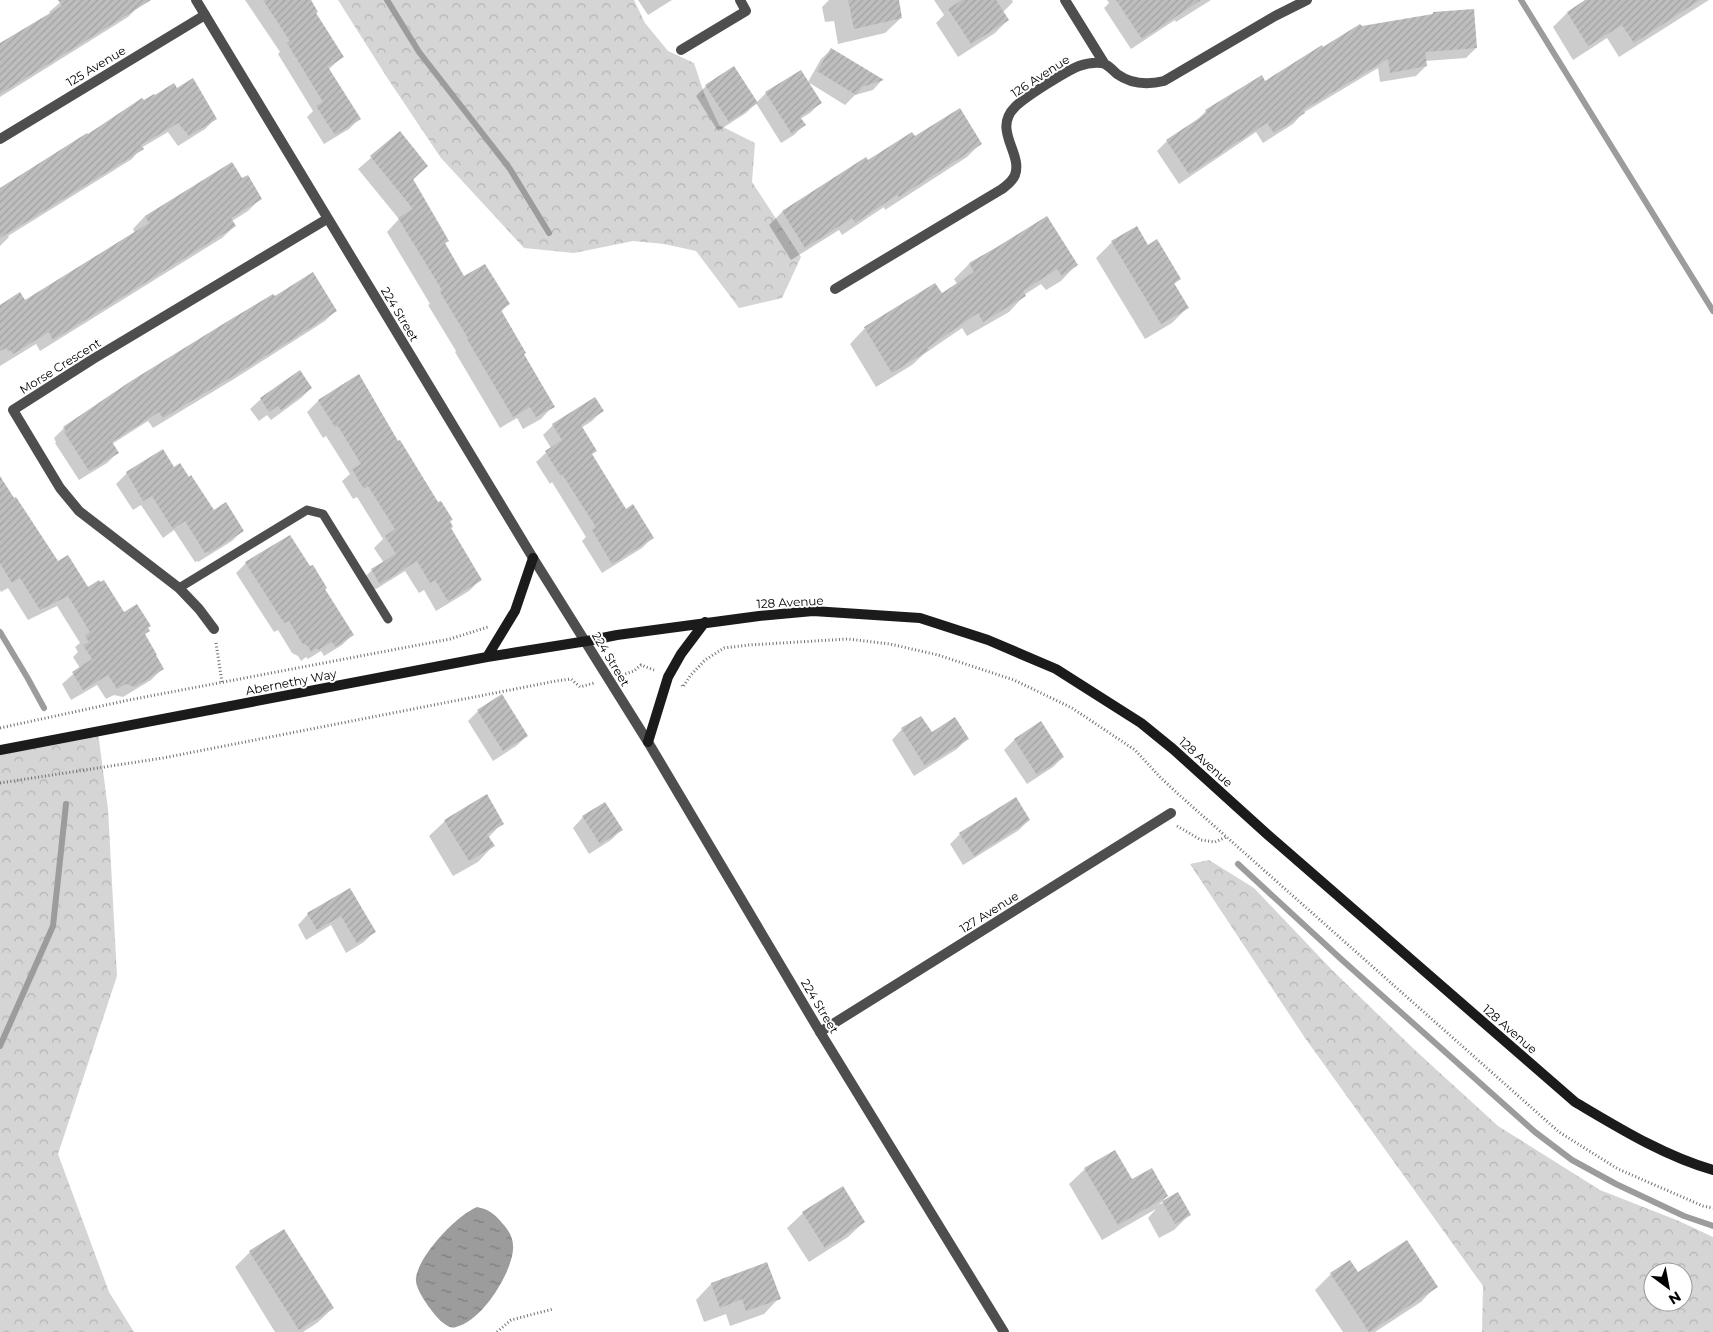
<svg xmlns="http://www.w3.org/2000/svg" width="1713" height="1332" viewBox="0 0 1713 1332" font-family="Montserrat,sans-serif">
	<defs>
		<pattern id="forest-crowns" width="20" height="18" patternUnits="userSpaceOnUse" patternTransform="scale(1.25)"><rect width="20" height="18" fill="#d5d5d5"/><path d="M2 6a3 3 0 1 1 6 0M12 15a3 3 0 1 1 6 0" fill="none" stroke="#b5b5b5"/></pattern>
		<pattern id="water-ripples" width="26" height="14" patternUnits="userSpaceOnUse" patternTransform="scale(1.25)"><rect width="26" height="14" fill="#9c9c9c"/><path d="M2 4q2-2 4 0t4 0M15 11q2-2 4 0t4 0" fill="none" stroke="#7d7d7d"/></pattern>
		<pattern id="building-hatch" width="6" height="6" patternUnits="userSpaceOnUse" patternTransform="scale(1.25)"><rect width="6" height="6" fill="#bebebe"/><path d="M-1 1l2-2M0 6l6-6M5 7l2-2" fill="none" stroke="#a2a2a2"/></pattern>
	</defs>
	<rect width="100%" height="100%" fill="#fff"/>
	<!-- forest -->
	<path fill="url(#forest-crowns)" fill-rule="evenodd" d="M338,0H634L645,23L668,51L694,63L704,93L719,125L755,143L752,182L801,257L782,298L739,308L696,251L664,244L633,241L574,253L524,248L441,158L390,82Z
		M98,732L108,809L117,976L58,1154L109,1292L134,1332H0V750Z
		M1209,860L1254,888L1333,971L1416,1051L1498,1126L1600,1190L1679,1221L1713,1237V1332H1482L1483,1286L1305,1038L1190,864ZM1653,1272H1683V1302H1653Z"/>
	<!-- water -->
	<path fill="url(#water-ripples)" d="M477,1207C488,1209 495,1214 502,1223C509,1230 514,1239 513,1250C511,1274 482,1321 456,1327C451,1329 446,1325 442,1322C434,1315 414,1289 416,1278C419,1255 456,1216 477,1207Z"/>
	<!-- shadow -->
	<path fill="#0003" d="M63,0H142L138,7L128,17L0,97V45L51,14L49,12Z
		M245,0H308L342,57L328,70L359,119L349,129L324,144L307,117L313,111L278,54L280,52Z
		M638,0H672L648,15Z
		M829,0H888L901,18L885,33L838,44L834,21L825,22L822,7Z
		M934,0H1012L1013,2L1003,12L1008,20L995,33L958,57L936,23L944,15Z
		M1107,0H1211L1176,22L1175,20L1131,49L1104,8L1109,3Z
		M1587,0H1709L1619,57L1607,38L1573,60L1553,27L1567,13Z
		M1433,13L1476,48L1466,58L1425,61L1426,66L1416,76L1380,82L1378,68L1303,113L1293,124L1263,143L1256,132L1179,184L1157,151L1167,141L1196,121L1206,111L1265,83L1361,28L1431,16Z
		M832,49L882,80L873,90L855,95L845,105L808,82L821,59Z
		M706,86L756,103L766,93L820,103L810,113L800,119L804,125L794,135L781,143L756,103L746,113L718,131L696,96Z
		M177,90L215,119L205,129L178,146L168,132L141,148L132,159L8,236L9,237L0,246V188L143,102Z
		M400,133L427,166L412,181L447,241L444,244L464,278L508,304L501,312L522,355L553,406L541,419L523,429L517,418L500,428L455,352L456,351L428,305L430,304L387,232L399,219L358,169Z
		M915,138L981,143L967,157L885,210L884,207L842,235L839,230L791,260L769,225L782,212L868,162Z
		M242,180L260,199L248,211L232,221L235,226L222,238L40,351L36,344L0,366V306L24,302L135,233L133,229L145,216Z
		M1136,228L1148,247L1180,279L1173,285L1187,308L1172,323L1145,339L1096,258L1112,242Z
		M969,264L1076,265L1061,281L1046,290L1041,284L1024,295V296L1009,312L967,336L962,328L924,354L912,365L876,387L850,344L865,328L941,295L957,284L954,279Z
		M274,298L335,311L325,321L234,379L153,428L148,421L112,444L117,453L107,463L79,480L55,443L56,442L54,438L64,428Z
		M299,372L311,388L301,398L271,420L267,415L259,421L250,409L261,399Z
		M359,376L398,442L449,522V529L480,580L469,591L436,611L424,590L419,593L405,571L368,594L361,581L372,570L384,563L374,548L383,539L357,497L353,499L342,481L350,474L326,436L323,438L307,412L318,401Z
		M595,399L602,411L592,421L581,428L595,451L591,455L626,510L652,538L642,548L602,573L582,541L586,537L552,482L550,484L536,462L551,448L543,435L553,425Z
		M162,451L173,468L213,512L242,531L232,541L198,562L197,561L195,562L174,530L163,538L141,505L133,510L116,484L127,473Z
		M0,478L58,563L87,589L147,628L148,631L144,635L162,669L151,680L123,697L114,695L106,699L97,685L71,700L62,684L80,668L73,657L78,652L75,647L80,643L57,606L28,620L8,588L1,592L0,590Z
		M246,563L324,589L352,635L342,645L324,656L321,651L308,659L306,657L301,661L298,656L292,653L278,630L274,632L236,573Z
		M478,711L527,736L516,746L493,761L468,721Z
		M921,717L931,734L967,739L957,749L914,776L892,740L902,729Z
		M1040,723L1063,757L1053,767L1027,784L1004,750L1014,740Z
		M583,817L621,830L611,840L589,854L573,828Z
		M1029,820L1019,830L963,865L950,844L960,834Z
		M445,821L502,823L488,838L493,846L478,862L453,876L429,836Z
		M350,890L374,932L364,942L346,953L331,925L306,940L298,925L308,914Z
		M1085,1169L1131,1181L1167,1196L1159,1205L1177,1194L1189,1215L1174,1230L1159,1238L1148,1218L1156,1209L1102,1240L1069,1184Z
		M803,1213L864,1222L848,1237L809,1262L787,1228Z
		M250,1252L333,1308L317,1323L303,1332H275L235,1267Z
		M1349,1262L1358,1274L1436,1286L1421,1302L1375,1332H1343L1315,1290L1331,1274Z
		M766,1263L779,1298L764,1314L730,1326L726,1314L704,1322L696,1300L711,1284Z"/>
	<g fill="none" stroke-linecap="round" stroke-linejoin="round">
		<!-- stream -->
		<path stroke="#9c9c9c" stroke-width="6" d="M387,0L419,52L510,169L549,233
			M1521,0L1713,311
			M0,632L27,677L44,708
			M1238,864L1341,959L1535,1132L1572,1160L1616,1184L1684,1216L1713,1226
			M0,1046L53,926L66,804"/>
	</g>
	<!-- building -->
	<path fill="url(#building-hatch)" d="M58,0H151L0,94V43L62,6Z
		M263,0H311L318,12L316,13L344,57L328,67L361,119L335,135L316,106L323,102L287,43L290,41Z
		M848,0H899L902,18L854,29Z
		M962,0H996L1009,20L971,44L948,9Z
		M1116,0H1201L1142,39Z
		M1585,0H1700L1634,43L1622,25L1588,46L1567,12Z
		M1474,9L1477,48L1425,52L1427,66L1390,73L1388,59L1303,110L1305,113L1274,133L1267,123L1223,151V152L1189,174L1166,140L1207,113L1205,110L1262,75L1265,81L1322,45L1323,47L1360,24L1362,26L1433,14V12Z
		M831,48L884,80L862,87L856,95L817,71Z
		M734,66L758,103L729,122L705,85Z
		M801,70L822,103L800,117L806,125L792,134L765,92Z
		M193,78L217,119L189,136L178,123L141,145L144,149L0,238V188L87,133L88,134L142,98L144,100L154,94L155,95L174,83L177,88Z
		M960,108L982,144L899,197L897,195L855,223L852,218L805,248L782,211L866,157L868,160L912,132L915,136Z
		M400,131L428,166L413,179L449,241L445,243L464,276L485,264L510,304L501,310L526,353L524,354L555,407L536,417L530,407L513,417L467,339L468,338L440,292L442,290L398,218L413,209L370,156Z
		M232,162L242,178L248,175L262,199L231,218L236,226L53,340L49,332L13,354L10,350L8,351L6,348L0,351V305L20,292L25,300L149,223L145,216Z
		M1047,216L1078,265L1062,276L1057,269L1023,291L1026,296L983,322L978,313L927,348L929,350L892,373L864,327L935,283L942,293L974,272L969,263L997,247Z
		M1137,226L1148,245L1157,239L1181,279L1174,283L1189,308L1161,324L1111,241Z
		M313,272L337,311L245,369L163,418L159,412L112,442L119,453L89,471L64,432L66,431L63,427L131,381L228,321L273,294L275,296Z
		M300,370L312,388L281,410L278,406L269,412L260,398Z
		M359,374L398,441L400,440L438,502L441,501L453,520L450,521L453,527L451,528L482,580L448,601L435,580L430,583L417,561L380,584L371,569L396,554L385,536L395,529L368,486L364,489L352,469L361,464L338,426L335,427L318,400Z
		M595,397L604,411L581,425L597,451L592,454L626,509L633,504L654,538L612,564L592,530L596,527L562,474L560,475L545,451L562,440L552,424Z
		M163,449L174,467L180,463L189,477L191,475L214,510L226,502L244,531L209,553L208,551L205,553L185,521L173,529L152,496L143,501L126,472Z
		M0,476L14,498L16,497L58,561L68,555L88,587L99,580L100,582L104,580L124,612L137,604L151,626L148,628L150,631L145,634L157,655H156L164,669L135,687L126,684L117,689L108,675L83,690L72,672L92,659L83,645L89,642L85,636L90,632L68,596L40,610L20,578L12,583L0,563Z
		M290,535L310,566L313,565L327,588L325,589L354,635L335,647L332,642L318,650L317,648L311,652L308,646L302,643L289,621L284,623L245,562Z
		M502,694L528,736L503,751L477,710Z
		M921,716L932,732L955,717L969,739L925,766L901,728Z
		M1041,721L1064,757L1037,775L1014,739Z
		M487,794L504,824L487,834L495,846L469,861L444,820Z
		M1016,797L1030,820L974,856L959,833Z
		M605,802L623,830L600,844L582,816Z
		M350,888L376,932L357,943L341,916L317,930L307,913Z
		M1115,1150L1132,1179L1152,1168L1168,1196L1118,1225L1084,1168Z
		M843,1186L865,1222L825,1248L802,1212Z
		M1178,1192L1191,1215L1175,1224L1162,1201Z
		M284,1229L334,1308L299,1330L249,1251Z
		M1407,1240L1438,1287L1369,1332L1330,1273L1350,1260L1358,1272Z
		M767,1262L781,1299L746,1311L742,1299L720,1308L711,1283Z"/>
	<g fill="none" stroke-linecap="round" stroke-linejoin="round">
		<!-- path -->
		<path stroke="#707070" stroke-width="3" stroke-dasharray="1 2.5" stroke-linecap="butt" d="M216,643L222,682
			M622,675L634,671L641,665L654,670
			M682,685L683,687L690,676L705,660L724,648L749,645L848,639L890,644L938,655L1014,680L1072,708L1135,750L1160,777L1177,793L1559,1132L1618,1169L1703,1206L1713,1208
			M0,728L129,700L450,639L488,627
			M0,783L163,758L556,681L571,679L580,687L594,683
			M1177,826L1201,840L1215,842L1226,837
			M497,1332L511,1320L553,1309"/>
		<!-- service -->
		<path stroke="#4e4e4e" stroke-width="9" d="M179,588L307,510L323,514L388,619"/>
		<!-- minor -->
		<path stroke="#4e4e4e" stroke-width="10" d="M1065,0L1104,63
			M681,50L746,11L740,0
			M0,139L205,15
			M835,289L1002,189C1007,185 1012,182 1015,175C1023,153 992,130 1015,107C1025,97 1066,71 1079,66C1087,63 1094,62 1102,63C1107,64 1113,70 1117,74C1131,84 1148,85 1164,81L1275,16L1307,0
			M214,629L199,609L179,588L79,511L60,488L13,410L93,359L327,219
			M820,1032L1171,813"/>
		<!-- tertiary -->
		<path stroke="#4e4e4e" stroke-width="10" d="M196,0L533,558L648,742L820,1032L1004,1332"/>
		<!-- secondary -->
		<path stroke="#1b1b1b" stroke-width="10" d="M487,657L515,611L533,558
			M648,742L668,677L681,654L705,622
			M0,750L487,657L587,641L617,635L759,616L813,611L920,618L988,640L1056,669L1141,723L1173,749L1268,835L1575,1102C1619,1128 1664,1156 1713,1170"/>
	</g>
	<g text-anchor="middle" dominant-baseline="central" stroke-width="4" stroke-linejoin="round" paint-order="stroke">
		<!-- street labels -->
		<g font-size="12" fill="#000" stroke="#fff">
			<text transform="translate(96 66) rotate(-31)">125 Avenue</text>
			<text transform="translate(1040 76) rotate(-33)">126 Avenue</text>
			<text transform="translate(400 314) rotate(59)">224 Street</text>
			<text transform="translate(60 366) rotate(-32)">Morse Crescent</text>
			<text transform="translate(790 602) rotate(-3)">128 Avenue</text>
			<text transform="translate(611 659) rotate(59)">224 Street</text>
			<text transform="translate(291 682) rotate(-11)">Abernethy Way</text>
			<text transform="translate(1206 762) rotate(42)">128 Avenue</text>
			<text transform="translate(989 912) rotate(-32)">127 Avenue</text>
			<text transform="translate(820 1006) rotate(59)">224 Street</text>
			<text transform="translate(1510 1029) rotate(41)">128 Avenue</text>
		</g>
	</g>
	<!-- north arrow -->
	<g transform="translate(1668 1287) rotate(148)"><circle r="24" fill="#ffffff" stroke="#999999"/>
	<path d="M0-4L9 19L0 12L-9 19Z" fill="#000000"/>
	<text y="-8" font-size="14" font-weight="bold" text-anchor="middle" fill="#000000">N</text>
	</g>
</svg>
